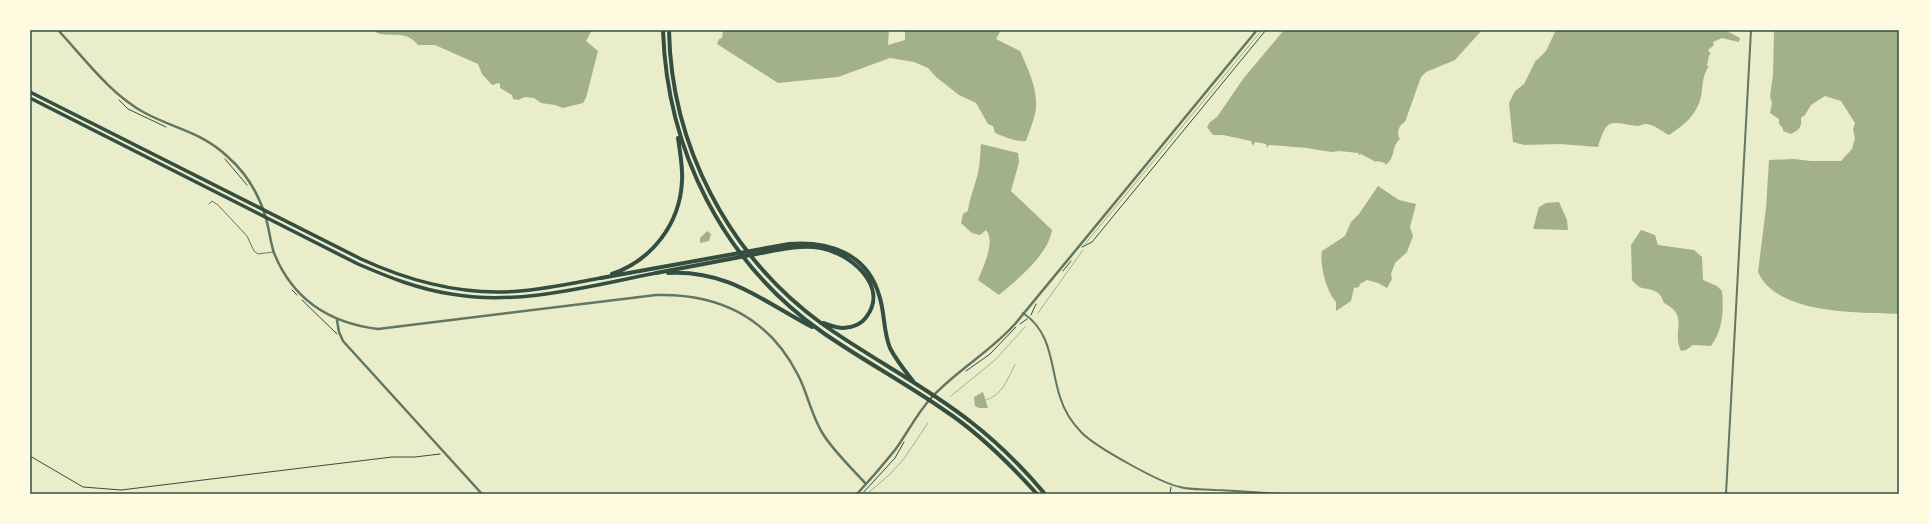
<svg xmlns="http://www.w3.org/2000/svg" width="1929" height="524" viewBox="0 0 1929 524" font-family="Inter,sans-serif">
	<rect width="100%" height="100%" fill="#e9edc9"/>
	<!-- water -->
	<path fill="#a3b18a" d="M375,30H592L586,41L598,51L586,98L583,103L563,108L555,105L541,103L534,98L525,97L518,100L513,99L512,95L500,88V84L498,83L493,85L491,84L482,74L478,64L435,45H418C405,29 393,38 377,33Z
		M723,30H889L888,45L905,40V30H1001L996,39L1020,51C1028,69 1040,93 1035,114C1033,123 1029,132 1026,141C1016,142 1005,137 995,133L993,126L988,124L976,103L959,95L936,77L928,68L914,62L890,58L838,77L778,83L717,44L719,39L722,38Z
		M1284,30H1482L1455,60L1426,72L1421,77L1405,122C1399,124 1396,134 1400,139C1391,146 1396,159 1385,165V163L1377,161L1376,162L1361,154L1359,155L1358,153L1339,151L1331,152L1307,148L1269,145L1267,148L1266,144L1255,142L1253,146L1251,141L1223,135H1213L1207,127L1210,122L1217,117L1243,79Z
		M1556,30H1725L1740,38L1739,42L1722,38L1713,42L1714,45L1708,50L1711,54L1709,55L1707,66L1709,67L1707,69C1702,78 1703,87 1701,97C1696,116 1684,125 1669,135C1661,131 1655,125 1646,124C1643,124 1640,126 1637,126C1610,122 1607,117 1598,147L1560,144L1524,145L1513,142L1509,103L1515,91L1524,84L1536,60L1534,59L1537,60L1546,51Z
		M1774,30H1899V314C1859,312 1777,315 1758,272L1766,208L1769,160L1794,159L1811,161H1841L1852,149L1855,138L1853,129L1855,123L1841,101L1825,96L1811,105L1805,115L1801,118C1802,126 1800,130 1791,134L1783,131V128L1779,124V119L1770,113L1772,103L1770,96L1773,75Z
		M981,144L1018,153L1019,162L1011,191L1052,230C1048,255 1018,279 999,295L978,280C983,267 996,242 986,230L980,235L972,233L961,223L963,214L968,211C969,199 975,186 978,173C980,164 980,154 981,144Z
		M1378,186L1399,200L1416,204L1410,227L1413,236L1407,252L1395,263L1391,274L1392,279L1387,288L1378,283L1367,280L1360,284L1359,287L1354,288L1351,301L1336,311V302C1327,293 1319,264 1322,251L1345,236L1351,222L1359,214Z
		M1559,202L1567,220L1568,230L1533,229L1539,207L1546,203Z
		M1641,230L1655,235L1658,245L1694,250L1702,257L1703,280L1717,286L1722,291C1724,310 1723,330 1711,346L1693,345L1686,350L1681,351C1671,331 1690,316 1664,303C1660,290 1653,290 1642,288C1638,287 1635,283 1632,280L1631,245Z
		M707,231L711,234L709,241L700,243V238Z
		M983,392L988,408H979L975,406L974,397Z"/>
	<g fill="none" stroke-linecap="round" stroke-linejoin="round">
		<!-- stream -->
		<path stroke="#a3b18a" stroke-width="1" d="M1085,244L1262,30
			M1038,313L1083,250
			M951,396L995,360L1025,327
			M986,400C1003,395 1007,379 1015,365
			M867,494L889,475L903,460L928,423"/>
		<!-- path -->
		<path stroke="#344e41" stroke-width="1" d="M119,100L128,109L166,127
			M225,159L247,185
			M1082,247L1092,242L1266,30
			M1063,271L1071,261
			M292,290L297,295
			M302,300L337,334
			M1031,315L1036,304
			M1020,324L1027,319
			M966,371L990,354L1016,327
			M30,456L83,487L121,490L392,457H415L440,454
			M862,494L895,458L904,442
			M1170,494L1171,487"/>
		<!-- service -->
		<path stroke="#617663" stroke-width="1" d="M209,204L212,201L218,205L247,236L254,251L258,254L273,252"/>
		<!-- minor -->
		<path stroke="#617663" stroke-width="2" d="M1023,313C1053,333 1050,366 1060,397C1064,410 1072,423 1082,433C1096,447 1160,483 1180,487C1191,490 1204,489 1216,490C1239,491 1263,493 1286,494
			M1726,494L1751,30"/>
		<!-- tertiary -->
		<path stroke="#617663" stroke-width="2.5" d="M58,30C85,59 110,94 145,113C175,129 202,132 228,157C245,172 258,193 265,215C269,227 270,241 274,253C293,300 329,323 378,329L656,295C719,293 769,318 798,375C808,394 811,415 823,434C835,453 851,467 866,484
			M337,320L339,332L343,341L482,494
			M857,494C870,480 883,465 895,450C908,432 917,413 932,397C957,370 990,352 1015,324L1257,30"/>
		<!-- trunk -->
		<path stroke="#344e41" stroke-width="3.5" d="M30,92L361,259C411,282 464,296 520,291C547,289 574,283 601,278
			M30,98L358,264C388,277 418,289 451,294C519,306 589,286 656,273"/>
		<!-- motorway -->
		<path stroke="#344e41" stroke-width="4" d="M663,30C667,151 723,262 822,332C862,360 904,382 944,410C979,433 1009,463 1037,494
			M669,30C671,145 728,255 821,323C870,358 924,385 971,422C998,443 1023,468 1045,494
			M656,273C688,267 719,261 751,255C774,251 798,244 821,248C849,253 889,285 867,316C862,324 852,328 843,328C836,328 830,325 823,323
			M668,273C729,270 762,301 812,327
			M612,274C652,260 680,224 682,181C683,167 680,153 678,138
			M601,278L789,244C828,241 867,253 879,295C885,312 883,331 890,348C896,360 905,371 913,381"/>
	</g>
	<!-- border -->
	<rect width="1929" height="524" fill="none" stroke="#fefae0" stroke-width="62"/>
	<rect x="31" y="31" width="1867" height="462" fill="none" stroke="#344e41" stroke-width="1.5"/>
</svg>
